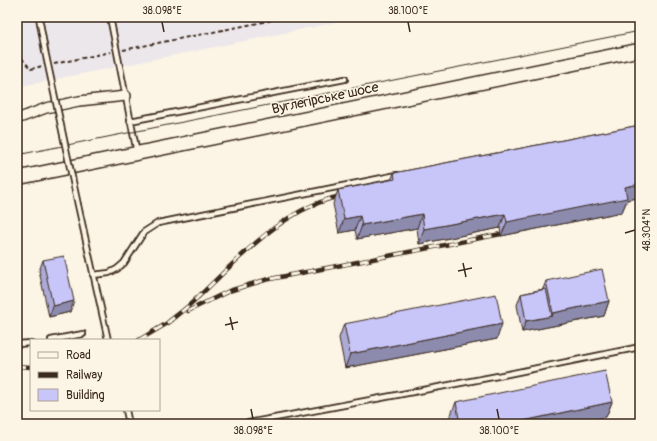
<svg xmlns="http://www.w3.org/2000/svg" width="657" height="441" viewBox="0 0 657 441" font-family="Pangolin,sans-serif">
	<rect width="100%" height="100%" fill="#fcf5e5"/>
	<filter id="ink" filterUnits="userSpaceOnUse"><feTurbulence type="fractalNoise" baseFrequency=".025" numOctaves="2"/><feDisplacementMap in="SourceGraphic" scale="8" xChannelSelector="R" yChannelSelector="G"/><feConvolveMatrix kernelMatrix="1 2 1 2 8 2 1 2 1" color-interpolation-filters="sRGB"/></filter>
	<g filter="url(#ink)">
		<!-- built -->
		<path fill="#ece7eb" d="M17,17H363L17,87Z"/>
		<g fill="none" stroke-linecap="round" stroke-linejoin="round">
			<defs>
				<path id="lane" d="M39,17L45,51
					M110,17L137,153
					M130,121L345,79
					M78,205L108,340
					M93,275L109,273L117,269L124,263L144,232L158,223L397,175
					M51,340L83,334
					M17,344L31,343
					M126,410L129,424
					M243,424L503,375L640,347"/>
				<path id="street" d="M17,119L46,108L79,101L126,96"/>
				<path id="secondary" d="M17,178L640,50"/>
			</defs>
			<!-- lane casing -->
			<use href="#lane" stroke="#3b2a1e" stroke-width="8"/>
			<!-- street casing -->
			<use href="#street" stroke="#3b2a1e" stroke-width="12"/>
			<!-- secondary casing -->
			<use href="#secondary" stroke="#3b2a1e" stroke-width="16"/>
			<!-- path -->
			<path stroke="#3b2a1e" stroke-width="2" stroke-dasharray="4 3" stroke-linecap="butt" d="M123,50L288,17
				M17,53L31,69L42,66
				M54,64L111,52"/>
			<!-- lane -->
			<use href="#lane" stroke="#fcf5e5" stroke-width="4.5"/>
			<!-- street -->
			<use href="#street" stroke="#fcf5e5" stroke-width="9"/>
			<!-- secondary -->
			<use href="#secondary" stroke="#fcf5e5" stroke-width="13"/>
			<!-- tram -->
			<path stroke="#3b2a1e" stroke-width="1" d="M17,155L640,31"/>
			<defs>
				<path id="rail" d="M188,311L229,291L265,280L501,234
					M167,323C177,315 188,307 197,298C241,257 283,207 345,195
					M139,340L171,321
					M17,366L31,367"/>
			</defs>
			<!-- rail casing -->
			<use href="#rail" stroke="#3b2a1e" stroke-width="4.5"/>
			<!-- rail -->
			<use href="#rail" stroke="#fcf5e5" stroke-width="3" stroke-dasharray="9" stroke-linecap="butt"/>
			<defs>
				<path id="lane-bridge" d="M45,51L78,205"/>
			</defs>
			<!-- lane-bridge casing -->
			<use href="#lane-bridge" stroke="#3b2a1e" stroke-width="8" stroke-linecap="butt"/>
			<!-- lane-bridge -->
			<use href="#lane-bridge" stroke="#fcf5e5" stroke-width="4.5"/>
		</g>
		<!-- wall -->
		<path fill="#acaad6" stroke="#3b2a1e" d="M640,125V197L627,200L622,212L501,236L500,228L419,244L417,228L357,239L355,230L339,233L333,204L338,190L391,180L394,173Z
			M43,260L70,312L49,317L39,271Z
			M546,281L609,301L604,316L522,332L517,305L521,294L543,289Z
			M344,324L497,339L345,368L339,338Z
			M456,402H612L606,417L572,424H452L450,417Z"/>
		<!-- shaded-wall -->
		<path fill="#8c8bae" stroke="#3b2a1e" d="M640,184V197L627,200L622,212L501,236L507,222L625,187Z
			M422,214L417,228L357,239L362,225Z
			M505,214L500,228L419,244L424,229Z
			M360,216L355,230L339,233L344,219Z
			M74,301L70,312L49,317L53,306Z
			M609,301L604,316L522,332L526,321L552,316L553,313Z
			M502,324L497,339L345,368L350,354Z
			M612,402L606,417L572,424H509Z"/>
		<!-- building -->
		<path fill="#c8c6f9" stroke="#3b2a1e" d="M640,125V184L625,187L627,198L507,222L505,214L424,229L422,214L362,225L360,216L344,219L338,190L395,179L394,173Z
			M64,256L74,301L53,306L43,260Z
			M602,269L609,301L553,313L546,281Z
			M546,289L552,316L526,321L521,294Z
			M496,294L502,324L350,354L344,324Z
			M605,371L612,402L509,424H460L456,402Z"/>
	</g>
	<!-- ticks -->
	<path fill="none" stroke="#3b2a1e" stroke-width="1.5" d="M162,22L164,32M408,22L410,32M625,233L635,230M463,263L466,277M458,271L472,268M230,317L233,330M225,325L238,322M251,409L253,419M497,409L499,419"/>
	<g text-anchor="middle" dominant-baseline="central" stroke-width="3" stroke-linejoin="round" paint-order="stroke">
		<!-- street labels -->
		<g font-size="14" fill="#3b2a1e" stroke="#fcf5e5">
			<text transform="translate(325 98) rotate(-12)">Вуглегірське шосе</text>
		</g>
	</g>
	<!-- margin -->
	<rect width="657" height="441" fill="none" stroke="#fcf5e5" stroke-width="44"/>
	<!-- legend -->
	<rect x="30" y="339" width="130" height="72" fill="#fcf5e5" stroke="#afa495"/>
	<rect x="38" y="352" width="20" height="6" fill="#fcf5e5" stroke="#afa495"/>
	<text x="66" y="359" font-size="12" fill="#3b2a1e">Road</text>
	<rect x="38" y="372" width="20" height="6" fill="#3b2a1e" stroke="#afa495"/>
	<text x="66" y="379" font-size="12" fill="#3b2a1e">Railway</text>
	<rect x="38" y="389" width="20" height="12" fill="#c8c6f9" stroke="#afa495"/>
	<text x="66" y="399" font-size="12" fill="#3b2a1e">Building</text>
	<rect x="22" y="22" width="613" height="397" fill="none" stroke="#3b2a1e" stroke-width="1.5"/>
	<g font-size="10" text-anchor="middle" fill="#3b2a1e">
		<text x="162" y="14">38.098°E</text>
		<text x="408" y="14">38.100°E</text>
		<text transform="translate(646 230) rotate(-90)" y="4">48.304°N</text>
		<text x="253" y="434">38.098°E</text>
		<text x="499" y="434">38.100°E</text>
	</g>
</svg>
